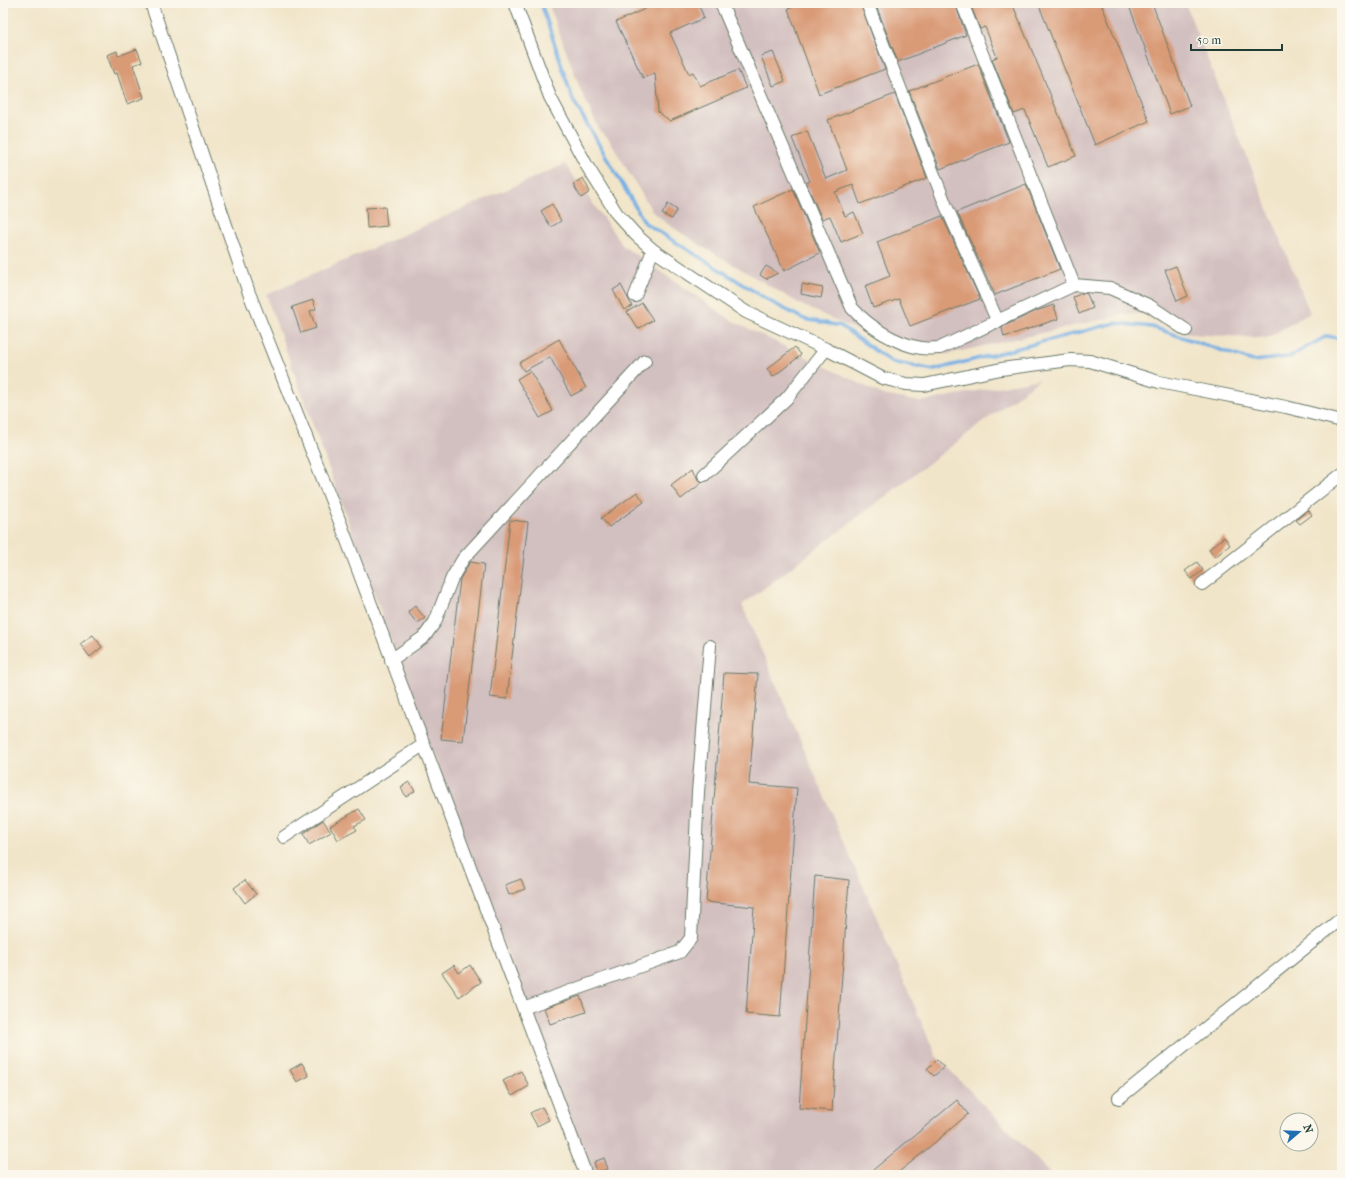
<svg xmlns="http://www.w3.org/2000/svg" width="1345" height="1178" viewBox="0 0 1345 1178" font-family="'IM FELL French Canon',serif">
	<rect width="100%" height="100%" fill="#fbf7ec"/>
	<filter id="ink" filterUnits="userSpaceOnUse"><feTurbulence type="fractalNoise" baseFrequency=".025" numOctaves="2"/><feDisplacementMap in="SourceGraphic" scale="8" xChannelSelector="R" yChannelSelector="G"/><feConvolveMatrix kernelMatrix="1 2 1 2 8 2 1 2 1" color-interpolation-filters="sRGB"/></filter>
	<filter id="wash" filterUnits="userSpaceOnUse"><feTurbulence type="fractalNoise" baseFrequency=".012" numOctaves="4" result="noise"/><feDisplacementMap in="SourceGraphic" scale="16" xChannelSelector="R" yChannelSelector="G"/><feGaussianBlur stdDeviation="0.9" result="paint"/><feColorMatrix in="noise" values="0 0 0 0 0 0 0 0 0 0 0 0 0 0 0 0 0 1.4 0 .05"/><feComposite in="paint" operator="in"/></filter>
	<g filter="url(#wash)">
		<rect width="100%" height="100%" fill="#f1e5c9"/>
		<!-- industrial -->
		<path fill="#d2bfbf" d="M548,3H1185L1310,313L1267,338L1188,334L1158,323L1143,314H1126L948,354L902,351L802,305L703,247L669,225L652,211L608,138L600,131L581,91Z
			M565,164L623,246L731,320L883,395L920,402L1040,379L742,605L936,1056L1052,1175H591L445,789L266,295Z"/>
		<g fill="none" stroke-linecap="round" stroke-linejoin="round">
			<!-- stream -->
			<path stroke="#73aee4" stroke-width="3.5" d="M541,3L573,100L645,223L773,303L804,319L841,326L891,362L934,370L1115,323L1152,327L1253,361L1289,357L1327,336L1342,339"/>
		</g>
		<g id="blocks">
			<!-- building -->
			<path fill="#d99a76" d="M658,3H698L704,18L670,33L689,74L693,72L700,86L738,70L746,88L670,121L658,112L655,73L643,78L616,22Z
				M804,3H860L885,69L819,94L788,9Z
				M875,3H955L966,35L898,62Z
				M979,3H1012L1076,156L1048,167L1025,110L1014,114L992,59L997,57L985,27L980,29L971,6Z
				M1038,3H1101L1149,121L1095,145Z
				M1128,3H1152L1190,106L1170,114Z
				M137,49L142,62L133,65L144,98L127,104L117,73L114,74L107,55L117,51L118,56Z
				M773,52L785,81L773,86L761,56Z
				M978,64L1009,142L940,169L909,91Z
				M895,94L927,178L860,204L853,185L835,192L845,216L854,212L863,233L841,242L830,216L822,219L806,183L810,181L792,138L807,131L826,179L847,170L828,120Z
				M583,178L590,192L581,198L573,184Z
				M1026,184L1060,269L995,295L957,212Z
				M793,189L820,253L784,271L754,207Z
				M552,204L561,221L551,227L541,211Z
				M668,204L677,210L672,219L662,214Z
				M385,207L387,226L367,228L366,208Z
				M942,216L980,299L910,326L899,299L873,308L865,286L890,276L877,242Z
				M766,266L778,273L766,279L760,275Z
				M1176,266L1188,296L1177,301L1165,270Z
				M802,284L823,288L821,298L801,294Z
				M621,285L632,306L624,310L613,290Z
				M1083,293L1087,294L1093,308L1079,314L1073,297Z
				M313,300L316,309L310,311L316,328L301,333L292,307Z
				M642,303L653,320L638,329L627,312Z
				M1054,305L1058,319L1004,337L1002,328L1004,326L1036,311Z
				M559,339L586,388L571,396L550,357L524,371L519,363Z
				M795,347L801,355L773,377L767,369Z
				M530,371L553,411L540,418L517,379Z
				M693,468L698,480L703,482L681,499L671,485Z
				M637,492L644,502L609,527L601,518Z
				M1308,510L1312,515L1300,524L1296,520Z
				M510,520L528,522L507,699L490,697Z
				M1224,537L1230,545L1215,557L1209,549Z
				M470,562L484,564L463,741L441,739L460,579Z
				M1197,562L1203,570L1192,579L1185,571Z
				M415,606L425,618L417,623L408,612Z
				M93,635L102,647L90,657L80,644Z
				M724,673L758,674L749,784L797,788L780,1017L746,1014L754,907L706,902Z
				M409,782L415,791L406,797L401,787Z
				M359,809L366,820L354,826L357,830L338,840L330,826Z
				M323,820L331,832L309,845L303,834Z
				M815,876L849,880L832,1111L799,1108Z
				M521,879L525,889L509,895L505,885Z
				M245,880L256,894L245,903L234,888Z
				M454,965L459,973L470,965L481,982L459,997L442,973Z
				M580,996L586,1012L550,1024L544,1008Z
				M937,1059L944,1067L934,1076L927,1069Z
				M302,1063L309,1076L297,1082L290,1070Z
				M521,1071L529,1086L512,1096L503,1081Z
				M957,1100L968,1114L920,1155L895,1175H867Z
				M542,1107L549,1120L537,1126L530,1113Z
				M604,1158L608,1169L597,1172L594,1162Z"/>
		</g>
	</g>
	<g filter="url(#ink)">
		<use href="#blocks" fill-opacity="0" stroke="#687868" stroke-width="1"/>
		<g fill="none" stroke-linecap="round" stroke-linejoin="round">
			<defs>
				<path id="minor" d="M151,3L249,293L340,522L586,1175
					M515,3L550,97L587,166L617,214L636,235L653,250L746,312L826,349L882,378L906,384L924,385L1001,369L1070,360L1090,361L1159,382L1286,407L1342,421
					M721,3L852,308C869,327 896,344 921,348C927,349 934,348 940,348L1074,285L1110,288L1150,306L1186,330
					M867,3L946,206L998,322
					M962,3L1074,285
					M635,296L653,250
					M704,475L787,398L826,349
					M1202,584L1342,474
					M391,660L424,637L435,622L452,578L463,559L645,361
					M284,837L423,745
					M523,1008L680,952L691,938L698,792L710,646
					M1119,1098L1342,918"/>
			</defs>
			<!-- minor casing -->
			<use href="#minor" stroke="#687868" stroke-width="14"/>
			<!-- minor -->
			<use href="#minor" stroke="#fff" stroke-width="12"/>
		</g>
	</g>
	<!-- margin -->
	<rect width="1345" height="1178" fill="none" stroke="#fbf7ec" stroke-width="16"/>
	<!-- north arrow -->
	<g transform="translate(1299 1132) rotate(71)"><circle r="19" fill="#fbf7ec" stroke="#a3ada2"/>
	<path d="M0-3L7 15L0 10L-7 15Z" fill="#1f6fb2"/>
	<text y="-6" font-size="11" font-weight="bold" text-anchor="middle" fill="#1f3d34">N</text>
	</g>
	<!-- scale -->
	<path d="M1191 44v6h91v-6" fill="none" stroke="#1f3d34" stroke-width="2"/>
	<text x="1197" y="44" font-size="12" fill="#1f3d34" stroke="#fbf7ec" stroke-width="3" paint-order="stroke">50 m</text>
</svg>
